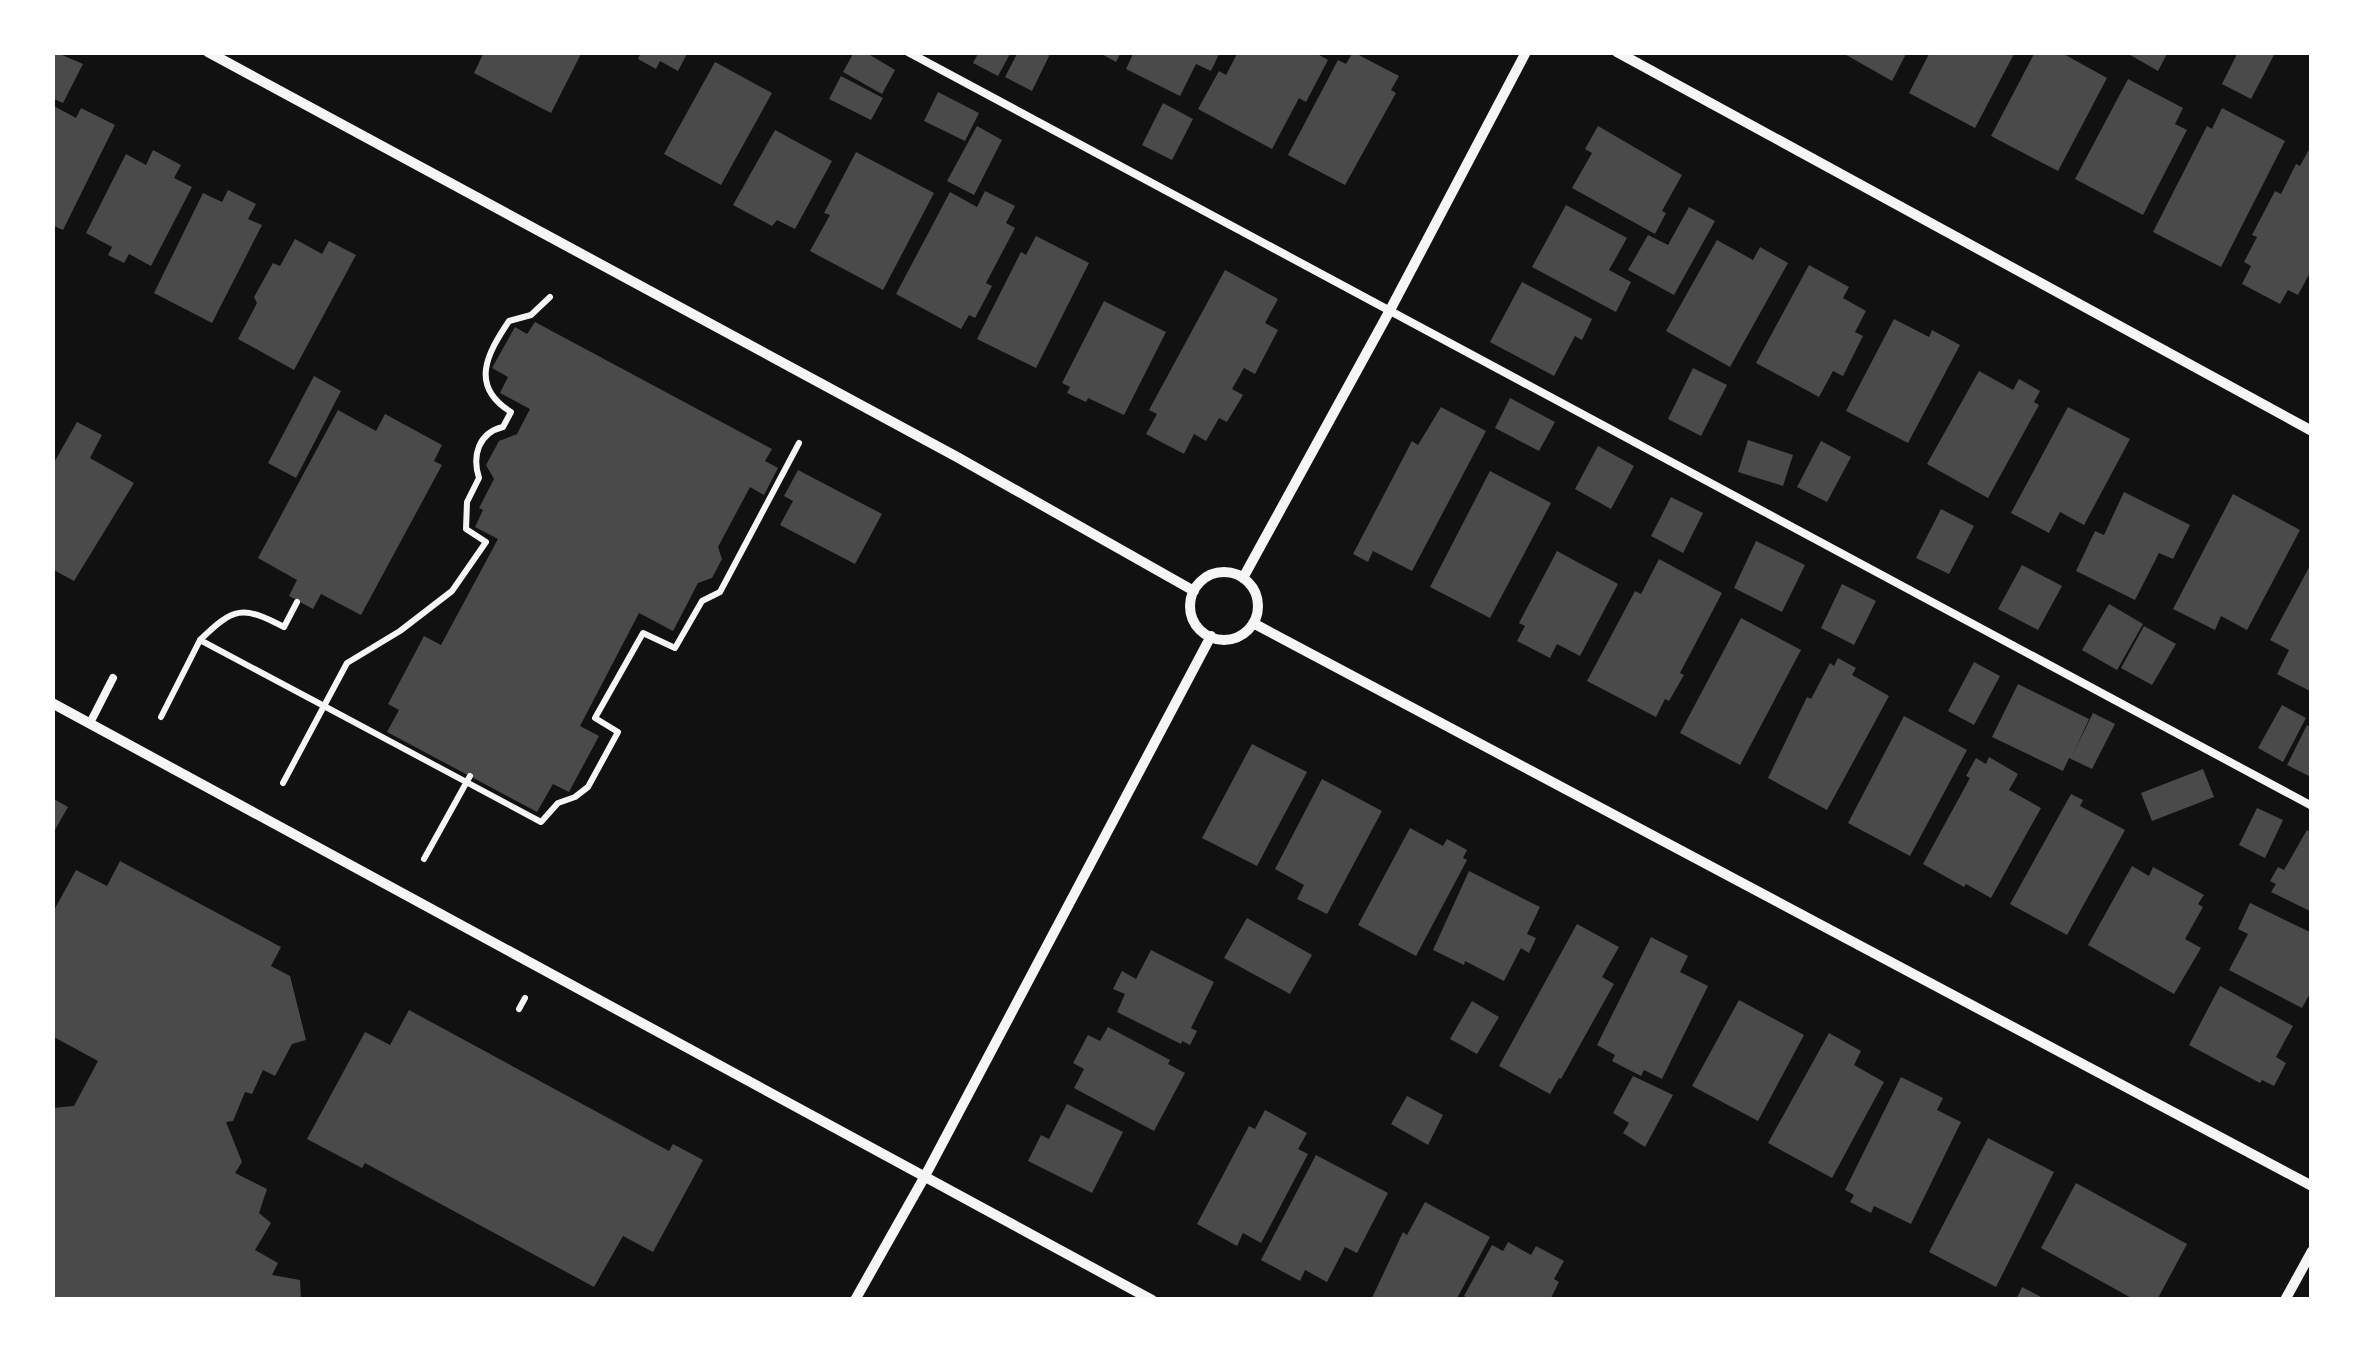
<svg xmlns="http://www.w3.org/2000/svg" width="2364" height="1352" viewBox="0 0 2364 1352" font-family="'Open Sans',sans-serif">
	<rect width="100%" height="100%" fill="#111"/>
	<!-- building -->
	<path fill="#4a4a4a" d="M55,52L83,64L63,103L52,98Z
		M484,52H582L551,113L474,73Z
		M641,52H688L678,71L660,61L656,69L638,59Z
		M854,52H865L895,70L882,94L843,72Z
		M979,52H1011L998,76L973,63Z
		M1018,52H1051L1032,91L1005,77Z
		M1098,52H1121L1116,62Z
		M1134,52H1220L1211,71L1196,64L1180,96L1126,69Z
		M1238,52H1314L1328,60L1306,102L1299,98L1272,149L1198,109L1219,71L1226,75Z
		M1353,52L1399,76L1391,90L1396,93L1345,185L1288,155L1338,60L1346,64Z
		M1841,52H1907L1892,81Z
		M1930,52H2015L1975,128L1909,93Z
		M2035,52H2060L2107,78L2058,171L1991,136Z
		M2125,52H2168L2158,71Z
		M2238,52L2274,55L2251,99L2222,84Z
		M715,62L772,93L721,185L664,154Z
		M841,76L883,98L871,120L829,99Z
		M2128,79L2183,108L2175,124L2187,130L2143,215L2075,179Z
		M938,92L979,113L965,141L924,121Z
		M1163,103L1193,119L1172,160L1142,145Z
		M52,105L76,118L81,108L115,125L63,230L52,225Z
		M2222,108L2285,141L2221,267L2153,232L2207,126L2212,129Z
		M977,126L1002,140L974,195L947,181Z
		M1598,126L1682,175L1662,211L1666,213L1655,234L1572,188L1592,153L1585,149Z
		M775,130L832,161L795,229L777,220L772,226L733,205Z
		M2312,144V269L2298,295L2288,290L2280,304L2242,284L2251,266L2244,262L2257,237L2252,235L2275,191L2281,194L2296,164L2300,166Z
		M153,150L181,165L174,178L192,187L151,266L129,254L124,263L108,255L112,247L86,233L126,154L146,165Z
		M856,152L934,193L883,290L810,251L830,215L824,213Z
		M228,190L256,204L248,219L262,225L212,323L154,293L203,193L222,202Z
		M985,191L1015,206L1006,223L1015,228L986,283L992,286L975,318L969,315L961,329L896,294L950,192L977,207Z
		M1566,205L1627,238L1609,270L1631,282L1616,312L1532,267Z
		M1689,207L1715,221L1674,295L1628,270L1648,235L1668,245Z
		M1036,236L1089,263L1036,368L977,339L1021,252L1026,255Z
		M295,239L322,254L329,241L356,255L294,370L238,339L257,303L254,297L273,263L280,266Z
		M1717,240L1753,260L1760,247L1788,263L1730,367L1666,331Z
		M1809,265L1849,287L1843,298L1866,311L1855,332L1863,336L1843,376L1833,371L1819,397L1756,363Z
		M1225,270L1278,299L1265,323L1278,330L1255,374L1244,368L1232,389L1243,395L1227,422L1219,418L1206,441L1194,434L1184,454L1146,434L1157,414L1149,410Z
		M1522,282L1592,319L1582,340L1575,336L1554,376L1490,342Z
		M1104,301L1166,332L1124,415L1088,398L1086,402L1067,393L1070,387L1062,383Z
		M1894,319L1929,337L1932,330L1960,345L1908,443L1846,411Z
		M535,322L772,449L765,461L778,468L764,495L750,487L718,547L722,559L712,578L698,583L673,631L639,613L580,726L599,736L569,792L553,784L537,812L387,732L399,710L388,704L424,636L441,645L498,539L475,527L483,510L479,508L494,479L486,465L499,441L517,434L530,409L500,393L508,377L492,368L515,327L527,334Z
		M1693,368L1727,385L1701,436L1668,419Z
		M1979,371L2013,390L2019,379L2040,391L2034,402L2039,405L1988,498L1927,464Z
		M314,376L341,391L296,478L268,463Z
		M1510,398L1555,422L1539,451L1495,428Z
		M1441,407L1486,431L1412,571L1373,551L1368,562L1353,554L1412,441L1418,445Z
		M2068,407L2130,439L2084,525L2060,512L2049,533L2011,513Z
		M338,410L376,431L385,414L442,445L434,461L442,465L361,615L321,594L313,609L289,596L297,580L258,558Z
		M77,422L102,435L90,458L134,483L74,581L52,569V466Z
		M1748,440L1793,455L1783,486L1738,472Z
		M1821,441L1851,457L1827,502L1797,487Z
		M1598,446L1634,466L1611,509L1575,489Z
		M798,470L882,514L855,564L780,525L793,501L784,496Z
		M1490,471L1551,503L1490,618L1430,587Z
		M2124,492L2190,525L2173,559L2159,553L2135,600L2076,571L2095,531L2104,535Z
		M2233,494L2300,530L2247,630L2221,616L2215,630L2173,609Z
		M1671,497L1703,513L1683,553L1651,536Z
		M1941,509L1974,526L1949,574L1916,558Z
		M1756,541L1805,565L1782,612L1734,588Z
		M1557,551L1618,584L1580,656L1557,644L1550,658L1517,641L1525,626L1519,623Z
		M1659,559L1722,593L1680,673L1684,675L1669,701L1665,699L1656,717L1587,681L1635,591L1641,594Z
		M2312,562V692L2277,674L2289,650L2270,640Z
		M2022,565L2062,586L2038,630L1998,609Z
		M1842,584L1876,601L1854,645L1821,628Z
		M2109,604L2143,624L2117,670L2082,650Z
		M1741,618L1801,650L1740,765L1680,733Z
		M2144,626L2176,644L2152,685L2121,668Z
		M1838,658L1856,668L1852,675L1889,696L1827,810L1768,778L1807,697L1811,699L1830,663L1834,666Z
		M1974,662L2000,676L1974,725L1948,711Z
		M2018,684L2089,719L2073,754L2093,713L2115,724L2092,769L2069,758L2063,771L1992,737Z
		M2282,705L2306,718L2283,762L2258,748Z
		M1904,716L1967,750L1910,856L1848,823Z
		M2307,725L2312,728L2309,776L2287,765Z
		M1252,744L1307,772L1257,866L1202,838Z
		M1989,757L2018,774L2009,790L2041,808L1991,898L1966,884L1964,887L1923,864L1970,778L1966,776L1976,758L1986,764Z
		M2203,769L2214,797L2152,821L2141,793Z
		M1322,779L1382,811L1327,914L1297,899L1304,885L1275,869Z
		M2071,794L2083,800L2080,806L2125,830L2067,935L2010,904Z
		M52,798L68,807L52,835Z
		M2257,808L2283,820L2265,858L2239,845Z
		M1410,828L1443,846L1447,839L1467,850L1463,858L1467,860L1416,956L1358,925Z
		M2307,830L2312,833V912L2271,892L2276,884L2270,881L2278,867L2284,870Z
		M120,861L281,947L271,966L290,976L306,1040L292,1044L275,1076L263,1070L252,1094L245,1092L233,1121L226,1122L242,1162L235,1173L267,1189L259,1213L271,1223L255,1250L278,1263L272,1275L300,1280L301,1300H59L52,1296V1108L74,1106L98,1061L52,1036V914L76,870L107,886Z
		M2132,866L2149,876L2153,867L2204,895L2198,904L2203,907L2185,939L2201,948L2174,994L2088,945Z
		M1469,871L1540,907L1527,934L1536,938L1529,953L1521,948L1504,981L1465,961L1464,965L1433,950Z
		M2250,903L2312,933V990L2302,1008L2229,970L2248,934L2238,929Z
		M1247,918L1312,955L1290,994L1224,958Z
		M1577,924L1619,947L1602,977L1614,984L1561,1079L1559,1078L1550,1094L1499,1066Z
		M1651,937L1688,956L1680,972L1708,986L1662,1079L1644,1070L1641,1076L1612,1061L1615,1055L1597,1045Z
		M1151,950L1214,982L1191,1028L1197,1031L1190,1045L1182,1041L1181,1044L1117,1012L1125,994L1113,989L1122,971L1136,979Z
		M2220,986L2293,1026L2276,1057L2286,1063L2274,1086L2262,1080L2260,1083L2189,1045Z
		M1739,1000L1804,1035L1758,1121L1692,1086Z
		M1472,1001L1499,1017L1477,1054L1450,1039Z
		M409,1010L669,1151L673,1144L703,1160L653,1252L623,1236L594,1287L365,1163L362,1168L307,1139L365,1032L390,1045Z
		M1108,1027L1170,1060L1168,1064L1185,1073L1154,1131L1074,1088L1084,1069L1073,1063L1088,1035L1100,1041Z
		M1829,1033L1861,1051L1854,1065L1884,1082L1832,1178L1768,1143Z
		M1633,1076L1673,1095L1645,1147L1623,1133L1629,1123L1613,1113Z
		M1901,1077L1943,1098L1937,1110L1961,1122L1911,1224L1874,1206L1871,1213L1850,1202L1854,1195L1845,1190Z
		M1407,1096L1443,1115L1428,1145L1391,1124Z
		M1067,1104L1123,1132L1092,1193L1028,1161L1041,1135L1049,1139Z
		M1265,1110L1307,1133L1298,1149L1308,1154L1261,1243L1243,1233L1237,1246L1197,1224L1249,1126L1255,1129Z
		M1988,1138L2054,1172L1996,1287L1929,1252Z
		M1316,1155L1388,1193L1357,1253L1345,1247L1327,1282L1305,1270L1300,1281L1261,1260Z
		M2076,1183L2187,1244L2157,1300H2135L2041,1248Z
		M1425,1202L1490,1237L1456,1300H1371L1403,1232L1407,1235Z
		M1508,1242L1531,1255L1536,1246L1564,1261L1554,1279L1559,1282L1550,1300H1471L1464,1296L1492,1245L1503,1251Z
		M2022,1287L2047,1300H2016Z"/>
	<g fill="none" stroke-linecap="round" stroke-linejoin="round">
		<!-- path -->
		<path stroke="#f5f5f5" stroke-width="6" d="M550,297L531,315L509,321C487,354 469,386 511,412L503,427C478,433 472,456 479,478L467,502L466,529L486,542L452,591L400,631L347,663L324,706L541,822L558,803L575,797L588,787L618,732L595,718L643,633L675,648L702,601L720,592L799,443
			M200,640C234,607 242,605 284,627L297,602
			M161,717L200,640L324,706L283,783
			M424,859L470,776
			M519,1009L525,998"/>
		<!-- service -->
		<path stroke="#f5f5f5" stroke-width="8" d="M908,52L2312,806
			M90,723L113,678"/>
		<!-- minor -->
		<path stroke="#f5f5f5" stroke-width="10" d="M208,52L957,457L1194,591
			M1617,52L2312,431
			M1190 606a34 34 0 1 1 68 0a34 34 0 1 1-68 0Z
			M1243,578L1389,312L1526,52
			M1253,623L2312,1186
			M52,703L1152,1300
			M855,1300L925,1176L1211,636
			M2285,1300L2312,1251"/>
	</g>
	<!-- border -->
	<rect width="2364" height="1352" fill="none" stroke="#ffffff" stroke-width="110"/>
</svg>
